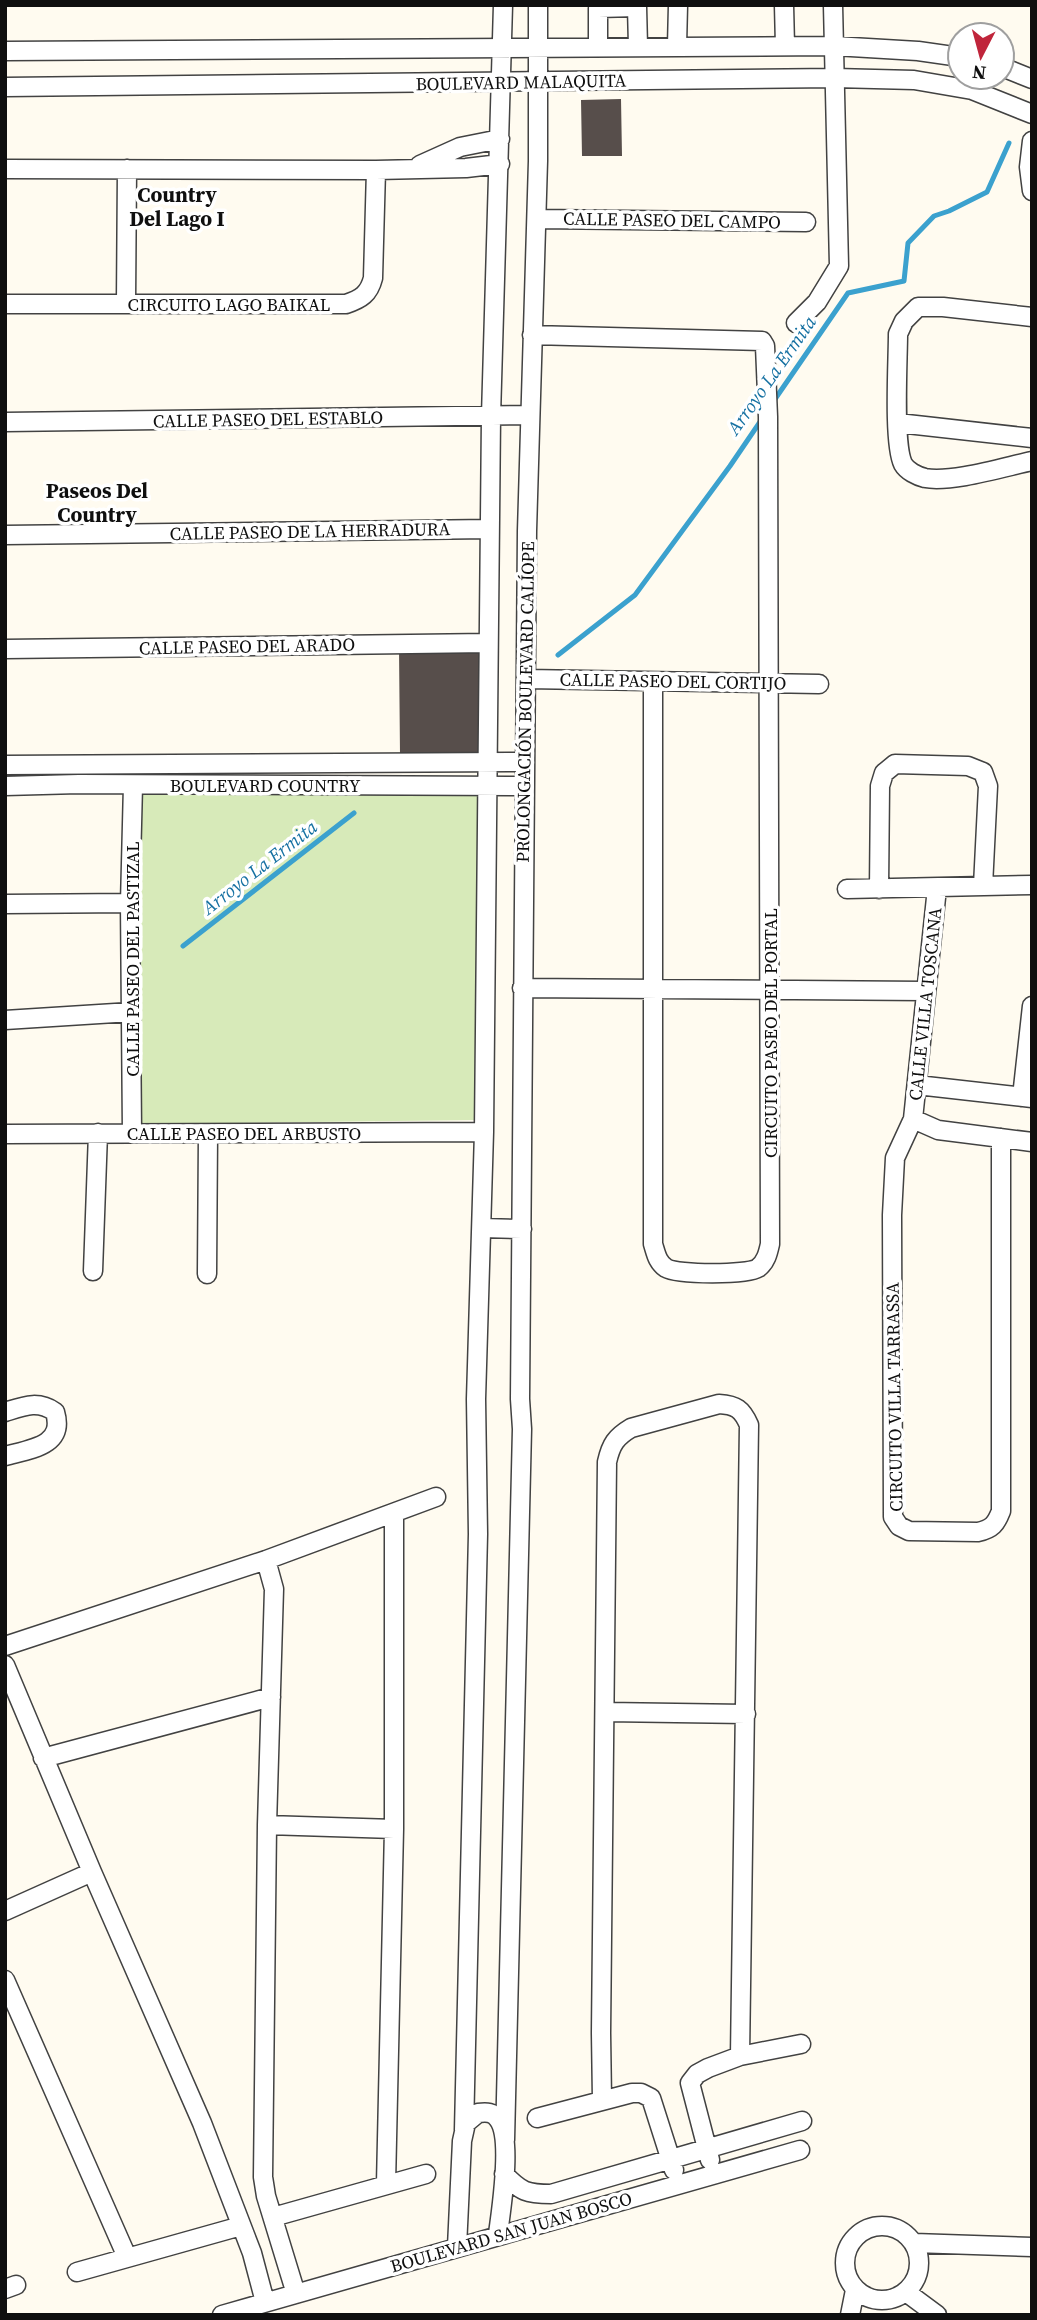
<svg xmlns="http://www.w3.org/2000/svg" width="1037" height="2320" viewBox="0 0 1037 2320" font-family="'Source Serif 4',serif">
	<rect width="100%" height="100%" fill="#fffbf0"/>
	<!-- green -->
	<path fill="#d7eab9" d="M140,790L479,792L476,1120L141,1124Z"/>
	<g fill="none" stroke-linecap="round" stroke-linejoin="round">
		<!-- stream -->
		<path stroke="#3ba1ce" stroke-width="5" d="M773,402L848,293L904,281L908,243L934,216L949,211L987,192L1009,143
			M558,655L635,595L730,466L762,419
			M183,946L354,813"/>
	</g>
	<!-- building -->
	<path fill="#574e4b" d="M621,99L622,156H582L581,100Z
		M484,645L482,754L400,755L399,648Z"/>
	<g fill="none" stroke-linecap="round" stroke-linejoin="round">
		<defs>
			<path id="minor" d="M784,5L785,46
				M677,46L678,5
				M598,47V8L637,7L638,46
				M5,51L834,46L918,51L960,57
				M1002,67L1032,79
				M5,87L835,78L914,80L972,90L1032,114
				M1032,141L1029,167L1032,191
				M420,165L460,147L500,139
				M5,169L376,170L466,168L500,164
				M537,219L806,222
				M126,303L127,169
				M5,304H346C361,299 369,294 373,278L376,170
				M1032,317L943,307H918L904,321L898,334C898,361 893,443 903,464C907,471 917,476 925,478C951,483 1004,467 1032,461
				M796,323L817,302L839,266L833,5
				M532,335L762,341L765,346L768,417L770,1244C768,1253 766,1262 758,1268C747,1275 678,1275 666,1268C657,1262 656,1253 653,1244V682
				M5,422L530,415
				M898,423L1032,438
				M5,535L489,529
				M5,649L488,643
				M527,679L819,684
				M5,765L525,762
				M5,786L79,784L525,786
				M937,888L913,1119L895,1158L892,1215L893,1517L899,1526L909,1531L978,1532C992,1529 996,1524 1001,1511V1138
				M847,889L1032,885
				M879,889L880,786L884,773L895,764L968,766L983,772L988,786L983,886
				M5,904L130,903
				M522,988L925,991
				M5,1020L131,1012
				M917,1085L1032,1098
				M1022,1097L1032,1006
				M913,1119L938,1130L1032,1142
				M132,1133L130,903L133,785
				M5,1134L484,1132
				M482,1228L522,1229
				M93,1271L98,1133
				M207,1274L208,1134
				M5,1412C24,1406 38,1400 55,1412C65,1446 31,1449 5,1456
				M266,1560L274,1589L267,1825L263,2177L266,2196L296,2294
				M5,1646L266,1560L436,1497
				M5,1665L92,1872L202,2123L252,2253L265,2302
				M606,1712L746,1714
				M43,1758L271,1697
				M267,1825L394,1829
				M5,1911L92,1872
				M5,1980L127,2257
				M602,2100L601,2033L607,1462C611,1444 616,1437 631,1428L719,1404C736,1405 742,1409 749,1425L740,2056
				M537,2118L632,2093H641L651,2098L674,2170
				M464,2130L478,1534L476,1399L484,1132L491,416L503,5
				M505,2140L522,1429L520,1399L527,531L538,161V5
				M710,2160L690,2083L697,2074L708,2068L740,2056L801,2044
				M504,2174C521,2192 527,2194 551,2194L802,2121
				M386,2184L394,1829V1513
				M273,2217L426,2174
				M845 2263a37 37 0 1 1 74 0a37 37 0 1 1-74 0Z
				M914,2243L1032,2247
				M457,2247L462,2141L466,2123L478,2113C487,2112 493,2112 498,2119C513,2138 501,2210 498,2234
				M77,2272L241,2226
				M5,2289L16,2285
				M906,2292L937,2315
				M222,2315L800,2150
				M850,2315L855,2290"/>
		</defs>
		<!-- minor casing -->
		<use href="#minor" stroke="#424242" stroke-width="21"/>
		<!-- minor -->
		<use href="#minor" stroke="#fff" stroke-width="18"/>
	</g>
	<g text-anchor="middle" dominant-baseline="central" stroke-width="7" stroke-linejoin="round" paint-order="stroke">
		<!-- street labels -->
		<g font-size="18" fill="#0f0f0f" stroke="#fff">
			<text transform="translate(521 82) rotate(-1)">BOULEVARD MALAQUITA</text>
			<text transform="translate(672 220) rotate(1)">CALLE PASEO DEL CAMPO</text>
			<text x="229" y="304">CIRCUITO LAGO BAIKAL</text>
			<text transform="translate(268 419) rotate(-1)">CALLE PASEO DEL ESTABLO</text>
			<text transform="translate(310 531) rotate(-1)">CALLE PASEO DE LA HERRADURA</text>
			<text transform="translate(247 646) rotate(-1)">CALLE PASEO DEL ARADO</text>
			<text transform="translate(673 681) rotate(1)">CALLE PASEO DEL CORTIJO</text>
			<text transform="translate(525 702) rotate(-89)">PROLONGACIÓN BOULEVARD CALÍOPE</text>
			<text x="265" y="785">BOULEVARD COUNTRY</text>
			<text transform="translate(132 959) rotate(-90)">CALLE PASEO DEL PASTIZAL</text>
			<text transform="translate(925 1004) rotate(-84)">CALLE VILLA TOSCANA</text>
			<text transform="translate(770 1033) rotate(-90)">CIRCUITO PASEO DEL PORTAL</text>
			<text x="244" y="1133">CALLE PASEO DEL ARBUSTO</text>
			<text transform="translate(894 1397) rotate(-91)">CIRCUITO VILLA TARRASSA</text>
			<text transform="translate(511 2232) rotate(-16)">BOULEVARD SAN JUAN BOSCO</text>
		</g>
		<!-- water labels -->
		<g font-size="19" font-style="italic" fill="#1671a2" stroke="#fff">
			<text transform="translate(771 375) rotate(-55)">Arroyo La Ermita</text>
			<text transform="translate(259 867) rotate(-38)">Arroyo La Ermita</text>
		</g>
		<!-- quarter labels -->
		<g font-size="21" font-weight="bold" fill="#0f0f0f" stroke="#fff">
			<text x="177" y="194">Country<tspan x="177" dy="24">Del Lago I</tspan></text>
			<text x="97" y="490">Paseos Del<tspan x="97" dy="24">Country</tspan></text>
		</g>
	</g>
	<!-- border -->
	<rect width="1037" height="2320" fill="none" stroke="#0f0f0f" stroke-width="14"/>
	<!-- north arrow -->
	<g transform="translate(981 56) rotate(186)"><circle r="33" fill="#ffffff" stroke="#9f9f9f" stroke-width="2"/>
	<path d="M0-5L12 26L0 18L-12 26Z" fill="#c0253b"/>
	<text y="-10" font-size="19" font-weight="bold" text-anchor="middle" fill="#0f0f0f">N</text>
	</g>
</svg>
